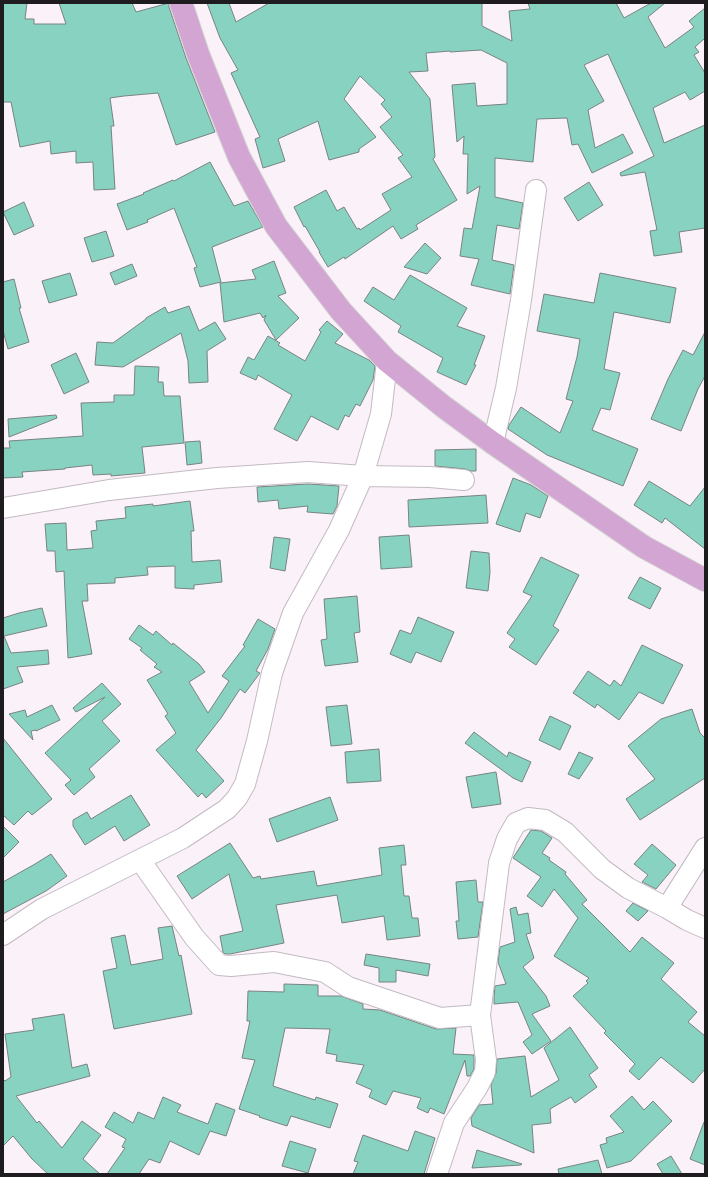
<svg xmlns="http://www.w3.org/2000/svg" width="708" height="1177" viewBox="0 0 708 1177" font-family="Georgia,serif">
	<rect width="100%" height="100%" fill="#faf1f9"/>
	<!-- building -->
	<path fill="#88d2c1" stroke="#788481" d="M3,3H27L25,19H34V24H66L59,3H132L136,12L169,3V7L186,58L215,132L176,145L158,93L124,96L110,98L114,126H111L115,189L94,190L93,162L76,163V151L51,154L50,141L20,147L11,102H3Z
		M207,3H229L236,22L269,3H482V26L512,41L509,11L530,9L528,3H616L624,18L651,3H665L648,17L665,48L694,27L689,21L705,8V40L704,39L695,47L699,52L694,55L705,73V91L690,100L685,92L653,108L664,143L705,125V228L679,232L682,252L654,256L650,231L657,230L645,172L621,176L620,173L654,156L608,54L584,65L604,101L588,110L595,148L623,134L633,153L592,173L578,144L572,145L567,118L537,119L533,162L495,158V197L523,203L519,229L497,225L492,260L514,265L510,294L471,285L479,259L460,256L464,228L472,229L480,186L467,194L468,154H463L464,136L457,142L452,85L475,83L477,106L507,104V63L481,50L450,52V51L426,53L428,71L409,72L430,99L435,157L433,159L457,200L416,225L418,229L401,239L393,226L345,259L344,257L328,267L319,252H320L305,226L304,227L294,207L326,190L337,211L344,207L357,229L359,228L360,230L391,210L382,194L412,177L398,158L403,155L380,127L392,117L381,104L385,100L360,76L344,99L376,137L359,149V152L329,160L318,121L278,139L285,161L263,168L255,139L260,137L231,73L238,70L220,38Z
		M210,162L234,206L248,201L263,227L212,247L221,282L200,287L194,268L197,267L174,208L147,220L148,222L127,230L117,204L144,194L143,193L173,180L174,181Z
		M589,182L603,205L578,221L564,198Z
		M24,202L34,226L14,235L3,212Z
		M106,231L114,256L92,262L84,238Z
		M425,243L441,258L427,274L404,267Z
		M274,261L286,293L278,296L299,318L276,340L264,320L266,315L263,318L260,313L224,322L220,283L256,279L252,270Z
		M132,264L137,276L115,285L110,273Z
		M70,273L77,295L49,303L42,281Z
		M600,273L676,288L670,323L614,312L604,369L620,373L610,410L601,408L592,430L638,449L623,486L547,455L508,429L509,425L521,407L560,433L573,401L566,399L577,357L580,339L537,331L544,294L594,303Z
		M410,275L467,308L457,326L485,336L474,365H476L466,385L437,372L443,358L398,332L401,326L364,301L373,287L394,300Z
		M14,279L21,308H19L29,342L8,349L3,331V282Z
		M189,306L199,331L215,322L226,339L207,351L208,382L189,383L188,361L181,333L123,367L95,365L97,342L113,343L146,319V318L165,307L168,313Z
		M327,321L343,334L335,343L369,360L375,366L373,380L360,406L356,404L349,417L345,415L338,430L311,416L297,441L274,429L292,395L258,375L256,380L240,373L248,357L254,360L268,336L280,343L278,345L305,361L321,332L319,330Z
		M705,332V376L698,389L681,431L651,419L668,379L683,350L693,355Z
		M76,353L89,382L64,394L51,365Z
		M135,366L159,367L158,382H163L164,396H180L184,443L142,447L145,473L111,476V474L93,475L92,465L65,468V469L22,472L23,477L3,478V448H10L9,441L83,436L81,403L114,402V395H134Z
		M56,415L57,418L9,437L8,419Z
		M200,441L202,463L187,465L185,442Z
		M476,449V471H471L465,469L435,466V450Z
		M513,478L531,485L548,496L540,518L526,513L520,532L496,524Z
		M649,481L690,506L705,487V549L665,518L662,523L634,505Z
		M308,484L339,486L337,506L333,514L307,512L308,506L279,509L278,500L258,502L257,487Z
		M486,495L488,523L409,527L408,500Z
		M190,501L194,531H191L192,562L220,560L222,582L194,585V589L175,588V566L147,567L148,575L115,578V583L87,584L88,601H82L92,654L68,658L64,571L56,572L55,551H47L45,524L66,523L67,550L93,548L91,531L97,530L96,521L126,518L125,507L153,504V506Z
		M409,535L412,567L381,569L379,537Z
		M274,537L290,539L285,571L270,568Z
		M471,551L489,553L490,572L488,591L466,588Z
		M541,557L579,575L553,626L559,630L536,665L509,647L515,639L507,633L532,596L523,592Z
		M640,577L661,588L650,609L628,598Z
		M357,596L360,632L354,633L358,662L325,666L321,640L327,639L324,599Z
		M42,608L47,626L4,636L11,653L48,650L49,664L17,667L23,682L3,689V618L19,613Z
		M418,617L454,632L441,662L416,652L411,663L390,654L400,630L411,634Z
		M258,619L275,629L268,649L256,671L260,673L245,693L240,689L221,718L196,750L224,781L206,798L202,793L198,797L156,750L176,733L165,716L168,714L147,680L162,672L154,667L157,664L140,650L142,648L129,639L139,625L153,635L156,631L172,645L173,643L199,664L205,672L189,682L208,713L229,681L222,676L245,646L243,645Z
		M642,645L683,665L663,704L639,692L619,720L597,704L595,708L573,693L588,671L610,686L614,680L621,686Z
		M102,683L121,704L102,721L120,741L89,769L95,777L74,795L65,785L71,780L45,753L105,697L76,712L73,708Z
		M52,705L60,720L36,731V730L31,731L33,740L9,714L25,710L27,717Z
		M347,705L352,744L331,746L326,707Z
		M692,709L700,733L705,738V778L640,820L626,799L655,779L628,746L661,719Z
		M550,716L571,726L560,750L539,740Z
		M474,732L507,757L509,752L531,762L522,782L513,778L465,743Z
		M3,738L52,799L32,815L28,811L14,825L3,815Z
		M379,749L381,781L347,783L345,752Z
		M579,752L593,758L579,779L568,774Z
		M496,772L501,804L472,808L466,777Z
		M131,795L150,825L124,841L115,826L85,845L73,826V820L87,812L91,819Z
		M330,797L338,820L277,842L269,819Z
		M3,826L19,842L3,858Z
		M531,830L541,831L552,838L542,853L550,858L549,860L566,872L565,874L587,900L582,904L630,952L642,937L674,963L661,979L697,1012L688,1022L705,1036V1069L693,1083L661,1057L639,1080L629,1071L635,1064L604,1033L606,1031L573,996L588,983L586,981L589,978L554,956L578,918L554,889L542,907L527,896L541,877L513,858Z
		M230,843L253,878L260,876L261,879L314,871L317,886L382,875L379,848L404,845L406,865H401L404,896H409L412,918H418L420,936L387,940L384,916L342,923L337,895L276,905L284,943L230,954H225L223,952L220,936L243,931L229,874L192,899L177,876Z
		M652,844L676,865L656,889L642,882L648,875L634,864Z
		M51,854L67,876L46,891L3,914V882L35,864Z
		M476,880L478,902H483L478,937L458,939L456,921H459L456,882Z
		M633,903L648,911L638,921L626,911Z
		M516,907L518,915L528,913L531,933L526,934L534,958L523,967L546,996L550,1006L532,1014L551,1041L532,1054L523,1042L532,1035L518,1002L494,1004V998L495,986L506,984L498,962L500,947L515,942L510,909Z
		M172,926L179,956L181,955L192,1014L114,1029L103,971L117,968L111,938L125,935L131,965L163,959L158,928Z
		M366,954L430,964L428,976L396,970V982H379V968L364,965Z
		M284,984L318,985V996H341L363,1004V1009L380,1010L436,1029L456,1028L453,1054L474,1055V1069L470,1076H467L465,1060L444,1114L430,1108L428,1113L417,1108L421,1098L393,1091L386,1105L369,1097L372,1090L356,1083L364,1065L336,1061L337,1055L326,1053L330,1029L285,1028L273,1086L315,1100L316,1097L338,1104L330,1128L291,1116L287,1126L259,1117L260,1116L239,1109L255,1060L242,1058L250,1021H247L248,991L284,992Z
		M64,1014L72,1068L87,1064L90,1076L16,1096L37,1123L39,1121L62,1148L82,1121L101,1135L83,1159L100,1174H48L32,1159L13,1136L3,1146V1079L5,1081L11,1077L5,1034L34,1030L32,1019Z
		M570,1027L598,1068L589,1075L597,1087L575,1103L571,1097L550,1109L551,1123L532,1125L534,1153L472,1126L471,1118L479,1105L493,1104L491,1085L496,1073L497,1059L525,1056L531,1097L559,1080L544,1048Z
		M632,1096L644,1110L653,1101L672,1121L631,1161L607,1168L600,1145L607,1143L606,1138L624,1132L610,1116Z
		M163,1097L181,1105L177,1112L208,1124L216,1103L235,1110L226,1136L210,1131L199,1155L170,1141L160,1163L149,1159L139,1174H107L125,1148L122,1147L126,1139L105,1127L114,1112L133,1123L138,1112L154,1119Z
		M704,1122L705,1123V1165L690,1159Z
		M415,1131L435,1138L424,1174H353L358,1162L354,1161L363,1135L408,1151Z
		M290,1141L316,1149L308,1173L282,1166Z
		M477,1150L522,1164L521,1165L472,1168Z
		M671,1156L682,1174H663L657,1164Z
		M598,1160L602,1174H559L558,1169Z"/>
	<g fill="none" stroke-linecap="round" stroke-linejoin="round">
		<defs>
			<path id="minor" d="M493,443L506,388L521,300L536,190
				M3,508L109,490L217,478L308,472L363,476L430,477L464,480
				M140,860L194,937L219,965L231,966L274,962L325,972L348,987L440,1018L480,1015
				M667,908L705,848
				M3,935L42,909L183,838L227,809L237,798L245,784L257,741L272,673L293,613L339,530L363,476L381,414L387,361
				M437,1174L454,1123L477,1088L485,1072L486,1060L480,1015L499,863L507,839L516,823L528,818L545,820L565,832L602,869L628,888L667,908L687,920L705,928"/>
			<path id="major" d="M181,3L198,54L239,157L276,226L341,311L387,361L444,407L493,443L644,547L705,580"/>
		</defs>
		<!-- minor casing -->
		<use href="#minor" stroke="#c3bac2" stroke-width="22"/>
		<!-- major casing -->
		<use href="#major" stroke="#d2d2d2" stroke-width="24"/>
		<!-- minor -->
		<use href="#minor" stroke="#fff" stroke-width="20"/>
		<!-- major -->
		<use href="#major" stroke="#d3a5d2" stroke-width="22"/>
	</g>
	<!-- border -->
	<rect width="708" height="1177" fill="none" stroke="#1f1c1f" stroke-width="8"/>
</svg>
